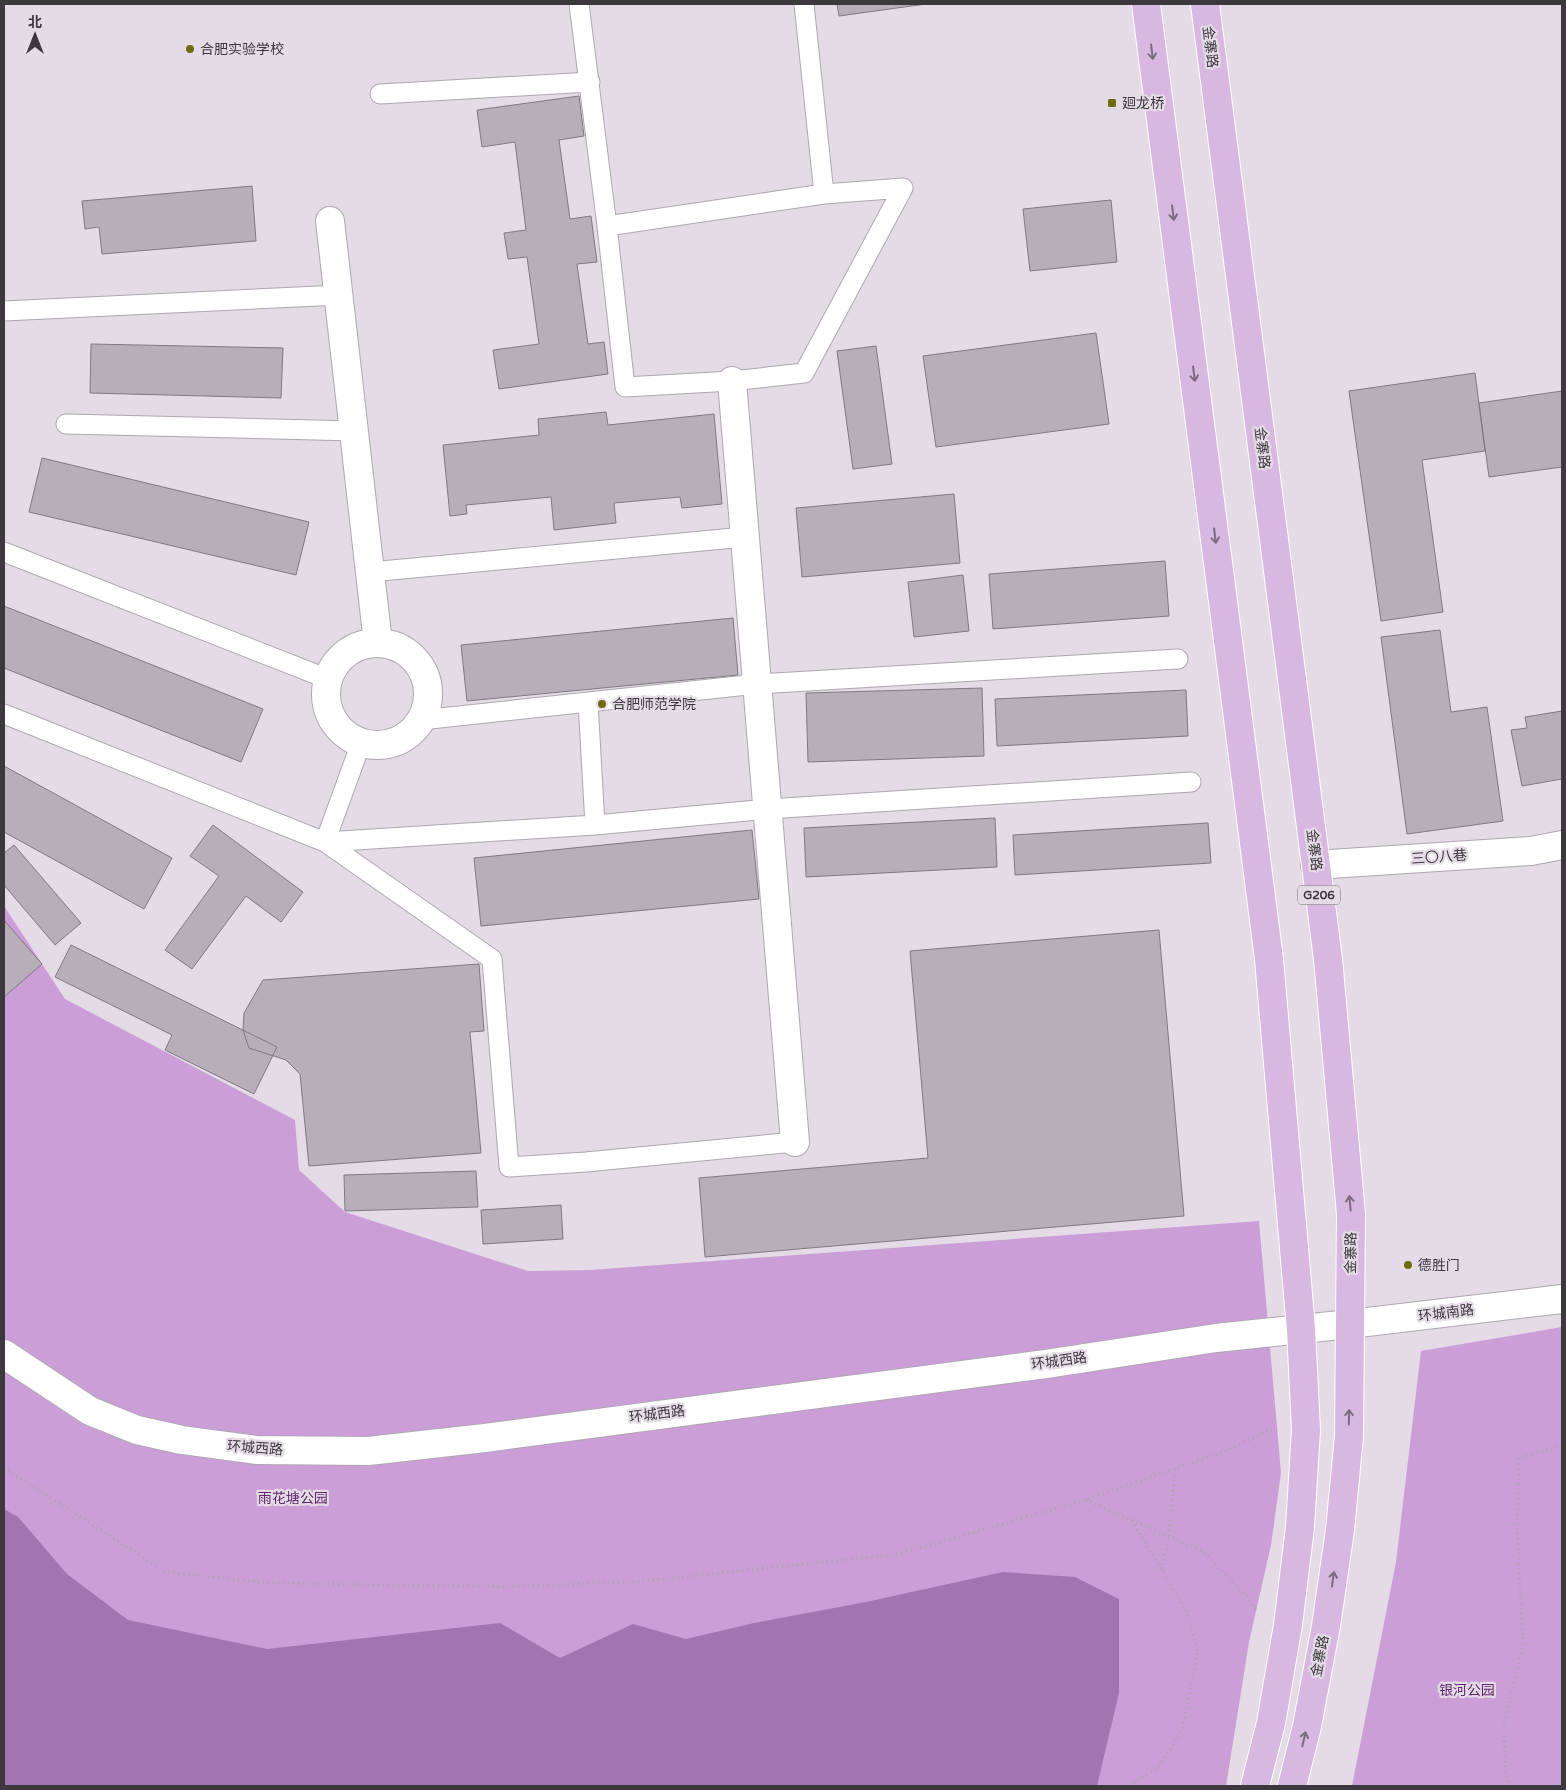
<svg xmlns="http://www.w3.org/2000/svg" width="1566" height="1790" viewBox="0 0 1566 1790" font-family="'Varela Round','Noto Sans SC',sans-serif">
	<rect width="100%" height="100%" fill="#e4dbe6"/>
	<!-- green -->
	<path fill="#cb9ed8" d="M4,906L65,999L295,1120L299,1170L345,1212L528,1271L590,1270L1259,1221L1281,1473L1271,1545L1249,1642L1226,1786H4Z
		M1562,1327V1786H1352L1396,1562L1421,1351Z"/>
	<!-- water -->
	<path fill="#a375b0" d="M4,1509L18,1517L67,1574L128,1620L267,1649L500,1623L560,1658L633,1624L686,1639L754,1623L866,1602L1003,1572L1075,1577L1119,1599V1693L1097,1786H4Z"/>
	<!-- building -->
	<path fill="#b7aeb9" stroke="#807882" d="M837,4H926L839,16Z
		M579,96L584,136L559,140L570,219L591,216L597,262L577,264L588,344L604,342L608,374L499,389L493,350L539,344L527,257L508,259L504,233L526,230L515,142L482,147L477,110Z
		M252,186L256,241L102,254L99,227L85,229L82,201Z
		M1111,200L1117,262L1030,271L1023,209Z
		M1096,333L1109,424L936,447L923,356Z
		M91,344L283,348L281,398L90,393Z
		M876,346L892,464L853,469L837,351Z
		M1475,373L1485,451L1422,460L1443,612L1381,621L1349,391Z
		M1562,391V467L1489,477L1479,403Z
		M606,412L608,425L714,414L722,504L682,508L680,497L614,503L616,523L554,530L551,497L466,505L467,514L450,516L443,445L539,435L538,419Z
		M42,458L309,522L296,575L29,512Z
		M954,494L960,563L802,577L796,508Z
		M1165,561L1169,616L993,629L989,574Z
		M963,575L969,631L914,637L908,582Z
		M4,606L263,709L241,762L4,668Z
		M733,618L738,675L467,701L461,645Z
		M1440,630L1451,712L1487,707L1503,821L1407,834L1381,637Z
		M982,688L984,756L808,762L806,693Z
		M1186,690L1188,736L997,746L995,699Z
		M1562,711V779L1522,786L1511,730L1527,728L1525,717Z
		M4,766L172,858L144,909L4,832Z
		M995,818L997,867L806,877L804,828Z
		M1208,823L1211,863L1015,875L1013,835Z
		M213,825L303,892L281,922L246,896L192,969L165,950L219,876L190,856Z
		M752,830L759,899L481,926L474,858Z
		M14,845L81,923L55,945L4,885V853Z
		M4,920L42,964L4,997Z
		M1159,930L1184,1216L705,1257L699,1178L928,1158L910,951Z
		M71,945L277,1047L254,1094L165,1050L172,1035L55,977Z
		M479,964L484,1031L470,1032L481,1153L309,1166L300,1074L286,1060L249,1048L243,1030L244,1013L263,980Z
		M476,1171L478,1207L345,1211L344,1175Z
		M561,1205L563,1239L483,1244L481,1210Z"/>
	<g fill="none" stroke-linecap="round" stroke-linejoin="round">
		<defs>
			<path id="service" d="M579,4L607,226
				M804,4L824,194
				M380,94L590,82
				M903,188L804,373L732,381L625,387L607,226L824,194Z
				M4,311L340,295
				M66,424L355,431
				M4,552L328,679
				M370,572L745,537
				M588,702L595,825
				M4,714L325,842L361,743
				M421,720L757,684L1178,659
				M325,842L595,825L768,809L1191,782
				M325,842L492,959L509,1167L586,1162L795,1142"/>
			<path id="minor" d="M330,221L378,643
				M732,381L795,1142
				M326 694a51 51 0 1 1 102 0a51 51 0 1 1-102 0Z
				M1315,865L1531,851L1562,845"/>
			<path id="tertiary" d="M4,1354L90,1411L137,1430L182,1440L256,1450L368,1451L485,1438L1046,1364L1216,1338L1350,1324L1562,1299"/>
			<path id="primary" d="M1146,4L1269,959L1301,1329L1306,1430L1300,1527L1288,1625L1271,1723L1255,1786
				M1205,4L1328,959L1351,1214L1349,1436L1340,1530L1326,1626L1307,1726L1292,1786"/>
		</defs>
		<!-- service casing -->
		<use href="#service" stroke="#afa6b1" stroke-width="21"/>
		<!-- minor casing -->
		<use href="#minor" stroke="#afa6b1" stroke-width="30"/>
		<!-- tertiary casing -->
		<use href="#tertiary" stroke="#afa6b1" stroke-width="30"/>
		<!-- primary casing -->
		<use href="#primary" stroke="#fff" stroke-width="30"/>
		<!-- path -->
		<path stroke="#aca4ad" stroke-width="3" stroke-dasharray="1 4" stroke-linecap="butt" d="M4,1468L166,1572L270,1583L506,1587L644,1581L899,1554L1085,1500L1220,1453L1275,1428
			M1086,1500L1203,1551L1247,1597L1257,1612
			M1162,1570L1169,1536L1175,1469
			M1130,1786L1160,1765L1182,1731L1198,1651L1186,1610L1131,1519
			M1510,1786L1505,1774L1504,1724L1523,1645L1517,1530L1519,1458L1562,1446"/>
		<!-- service -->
		<use href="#service" stroke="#fff" stroke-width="19"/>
		<!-- minor -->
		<use href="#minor" stroke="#fff" stroke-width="28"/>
		<!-- tertiary -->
		<use href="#tertiary" stroke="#fff" stroke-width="28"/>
		<!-- primary -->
		<use href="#primary" stroke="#d8b7e1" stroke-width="28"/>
	</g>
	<!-- one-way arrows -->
	<defs><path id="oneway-shaft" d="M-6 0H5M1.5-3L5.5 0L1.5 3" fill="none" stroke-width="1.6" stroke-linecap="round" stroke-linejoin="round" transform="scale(1.25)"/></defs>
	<g stroke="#7a6b7f">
		<use href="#oneway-shaft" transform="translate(1152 52) rotate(83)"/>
		<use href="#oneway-shaft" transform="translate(1173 213) rotate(83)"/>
		<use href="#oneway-shaft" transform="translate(1194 374) rotate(83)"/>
		<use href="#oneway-shaft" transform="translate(1215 536) rotate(83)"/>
		<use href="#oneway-shaft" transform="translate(1350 1203) rotate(-95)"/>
		<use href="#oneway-shaft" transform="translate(1349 1417) rotate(-89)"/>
		<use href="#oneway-shaft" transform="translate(1333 1579) rotate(-82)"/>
		<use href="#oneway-shaft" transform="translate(1304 1739) rotate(-77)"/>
	</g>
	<!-- markers -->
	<g fill="#6e6d0d" stroke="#e4dbe6" stroke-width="2">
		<circle cx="190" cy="49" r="5"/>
		<rect x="1107" y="98" width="10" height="10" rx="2.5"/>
		<circle cx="602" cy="704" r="5"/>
		<circle cx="1408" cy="1265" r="5"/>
	</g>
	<g text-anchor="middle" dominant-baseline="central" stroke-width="4.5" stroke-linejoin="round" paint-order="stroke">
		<!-- shield labels -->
		<rect fill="#e4dbe6" stroke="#6e6970" stroke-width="1" x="1298" y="885.5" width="42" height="19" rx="4"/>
		<g font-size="12" font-weight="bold" fill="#3c383d">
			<text x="1319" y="895">G206</text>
		</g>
		<!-- street labels -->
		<g font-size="14" fill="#3c383d" stroke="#e4dbe6">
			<text transform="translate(1210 47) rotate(83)">金寨路</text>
			<text transform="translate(1262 448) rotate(83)">金寨路</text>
			<text transform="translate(1314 850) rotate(83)">金寨路</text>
			<text transform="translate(1439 857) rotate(-4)">三〇八巷</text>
			<text transform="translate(1351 1253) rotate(-89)">金寨路</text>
			<text transform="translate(1446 1313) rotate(-7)">环城南路</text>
			<text transform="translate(1059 1361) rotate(-8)">环城西路</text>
			<text transform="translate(657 1414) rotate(-7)">环城西路</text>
			<text transform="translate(255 1448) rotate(4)">环城西路</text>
			<text transform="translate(1320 1656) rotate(-79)">金寨路</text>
		</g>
		<!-- poi labels -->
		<g font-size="14" fill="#3c383d" stroke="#e4dbe6" text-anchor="start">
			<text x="200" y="49">合肥实验学校</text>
			<text x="1122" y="103">廻龙桥</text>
			<text x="612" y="704">合肥师范学院</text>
			<text x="1418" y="1265">德胜门</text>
		</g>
		<!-- park labels -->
		<g font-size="14" fill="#60266f" stroke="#e4dbe6">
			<text x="293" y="1498">雨花塘公园</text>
			<text x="1467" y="1690">银河公园</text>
		</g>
	</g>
	<!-- border -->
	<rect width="1566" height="1790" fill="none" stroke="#3c383d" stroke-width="10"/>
	<!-- north arrow -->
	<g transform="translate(35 35)" stroke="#e4dbe6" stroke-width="4" paint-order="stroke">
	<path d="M0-4L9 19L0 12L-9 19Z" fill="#3c383d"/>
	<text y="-8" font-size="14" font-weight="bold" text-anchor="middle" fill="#3c383d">北</text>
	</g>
</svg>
